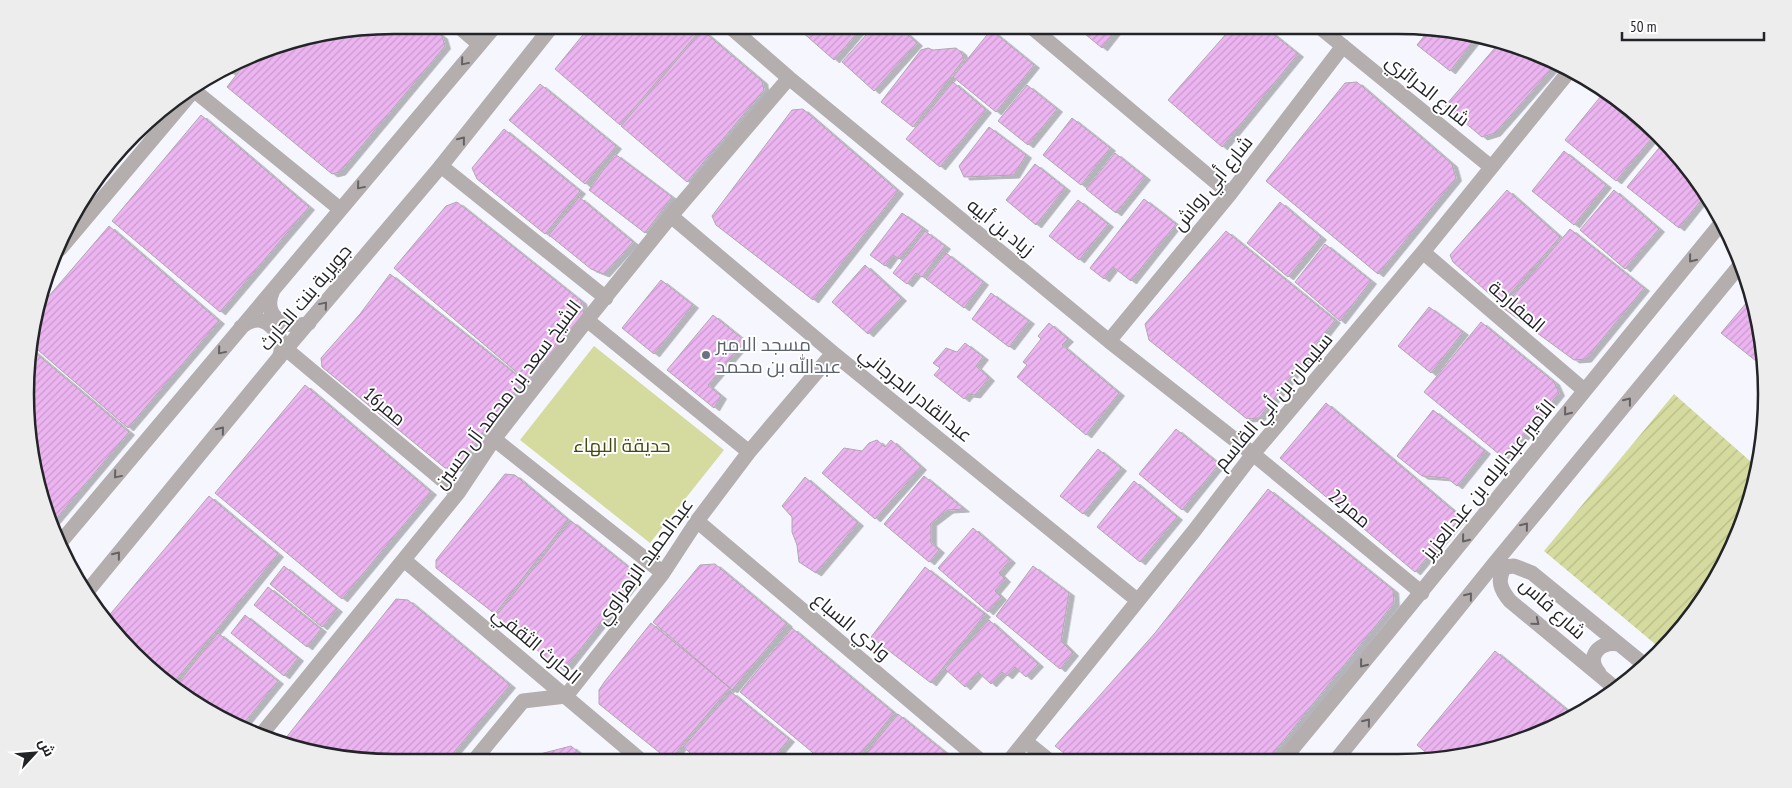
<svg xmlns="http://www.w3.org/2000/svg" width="1792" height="788" viewBox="0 0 1792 788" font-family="'PT Sans Narrow',Cairo,sans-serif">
	<defs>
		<pattern id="garden-furrows" width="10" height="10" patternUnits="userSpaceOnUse" patternTransform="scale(1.25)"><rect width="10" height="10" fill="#d5db9e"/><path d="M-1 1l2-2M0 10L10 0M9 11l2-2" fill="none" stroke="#b7bc88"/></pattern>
		<pattern id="building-hatch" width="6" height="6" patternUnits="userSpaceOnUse" patternTransform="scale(1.25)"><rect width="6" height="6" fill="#ecb4f0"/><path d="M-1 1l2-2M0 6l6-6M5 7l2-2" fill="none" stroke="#ca9bce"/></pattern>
		<filter id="shadow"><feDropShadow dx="5.5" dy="3" stdDeviation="0" flood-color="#0004"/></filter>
	</defs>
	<rect width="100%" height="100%" fill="#f6f7fe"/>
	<!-- green -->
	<path fill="#d5db9e" d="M594,346L724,450L650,543L520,440Z"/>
	<!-- garden -->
	<path fill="url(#garden-furrows)" d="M1674,394L1758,468L1747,513L1705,599L1661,649L1544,551Z"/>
	<!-- building -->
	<path fill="url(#building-hatch)" stroke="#b0a7b0" filter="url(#shadow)" d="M394,25H428L442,36L445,46L340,172L332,174L227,87L251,56L275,45Z
		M591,25H698L702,28L620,125L555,69Z
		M807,25H864L834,60L801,31Z
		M875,25H897L917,43L874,91L842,62Z
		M1074,25H1120L1102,48Z
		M1234,25H1262L1298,54L1222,147L1168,100Z
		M702,30L762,81L764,90L687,182L621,126Z
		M991,30L1034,65L996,112L953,77Z
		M1429,30L1476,38L1450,71L1417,45Z
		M1500,42L1517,45L1556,64L1495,133L1482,137L1445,106Z
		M928,48L933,50L956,48L961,52L964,59L913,127L881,102L921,50Z
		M246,58L233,74L224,68Z
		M953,82L986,110L940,167L906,139Z
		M1357,82L1452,164L1456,178L1378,274L1266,181L1345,83Z
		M540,84L616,146L585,184L509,120Z
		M1027,85L1057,109L1028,145L998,121Z
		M1601,96L1651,139L1616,181L1565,140Z
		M803,109L898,191L813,300L716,225L712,216L792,110Z
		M201,115L309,207L220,312L112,221Z
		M1072,118L1110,148L1081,185L1043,155Z
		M989,127L1026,155L1014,175L964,177L959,166Z
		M504,129L580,191L545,234L477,179L472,168Z
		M1663,143L1691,170L1706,194L1679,228L1627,187Z
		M1564,151L1606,185L1574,225L1532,191Z
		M1115,153L1145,177L1116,213L1086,189Z
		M615,154L672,197L645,233L589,190Z
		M1035,164L1065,188L1036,225L1006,200Z
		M1507,190L1560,237L1501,304L1453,262L1450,255Z
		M1614,190L1659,229L1625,269L1580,230Z
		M579,197L633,242L604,274L591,269L549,235Z
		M1144,199L1176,224L1131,281L1113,267L1104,279L1090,268Z
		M1078,200L1108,224L1079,260L1049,236Z
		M457,202L581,301L584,314L527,381L394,268L446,206Z
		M1280,202L1321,237L1288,277L1247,243Z
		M902,213L923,228L899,259L893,255L885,266L870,255Z
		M109,226L219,321L128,428L31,344L32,322L36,311Z
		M1570,229L1644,288L1586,359L1574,360L1503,308Z
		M925,231L945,246L922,277L916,273L907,284L893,273Z
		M1226,231L1335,320L1259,418L1247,419L1149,340L1145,324Z
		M1325,244L1371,281L1340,321L1295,282Z
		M946,253L983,282L964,308L926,279Z
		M865,265L901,298L868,334L832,302Z
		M390,274L523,380L457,468H445L322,367L321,358L360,314Z
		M661,280L693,305L654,354L622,328Z
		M991,293L1029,321L1009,347L972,319Z
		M1753,295L1754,299L1766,369L1721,333Z
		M1429,307L1463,332L1431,373L1398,346Z
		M713,315L745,341L708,385L721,396L714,408L667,370Z
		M1481,322L1554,382L1559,393L1505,459L1424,392Z
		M1049,323L1068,339L1062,345L1119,393L1086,435L1017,377L1027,365L1023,362L1041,339L1038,336Z
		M965,343L983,357L976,366L989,378L975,395L968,394L964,399L934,375L940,368L933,363L946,348L957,352Z
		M31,349L129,432L50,526L45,513L28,442Z
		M305,385L431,492L342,599L215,493Z
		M1326,403L1461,517L1415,572L1280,458Z
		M1433,410L1485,451L1457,486L1447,478L1422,476L1397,456Z
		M1176,429L1219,464L1182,510L1139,474Z
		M877,440L885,447L891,440L921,467L875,519L822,473L844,448L862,451L869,443Z
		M1098,449L1121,468L1083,514L1060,496Z
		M505,474L515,475L568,520L495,614L436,568V560Z
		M924,476L964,509L948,510L931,523V543L939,550L929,562L884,524Z
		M805,477L858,523L816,573L799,562L797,545L792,532V517L782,506Z
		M1134,481L1177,517L1140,562L1097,527Z
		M1268,489L1393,590L1394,603L1268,760L1074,761L1055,746L1155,633Z
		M209,496L278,554L171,686L151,672L107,618Z
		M571,521L632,570L635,580L567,666L559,668L496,616Z
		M973,528L1010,560L999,573L1005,579L995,591L1001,597L988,612L938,568Z
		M715,564L787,624L732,690L653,622L700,565Z
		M284,566L337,609L322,627L270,584Z
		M1033,566L1069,593L1061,641L1073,653L1060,669L996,616Z
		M925,567L985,614L931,683L871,637Z
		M268,587L321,629L307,647L254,605Z
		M396,599L408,600L510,685L445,763H394L281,744Z
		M245,615L298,658L284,676L231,633Z
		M989,620L1038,664L1026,677L1015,667L1007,676L1002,672L991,684L978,672L965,687L945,669Z
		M651,623L730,688L688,737L670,761L599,704V690L605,681Z
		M792,628L894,713L854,762H824L740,692Z
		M218,633L278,681L240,728L210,714L174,688Z
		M1495,651L1567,710L1553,726L1539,735L1446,760H1435L1417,745Z
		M731,692L789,739L770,762H701L683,747Z
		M898,714L931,741L956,761L859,762Z
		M571,746L590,762L530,763L536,755Z"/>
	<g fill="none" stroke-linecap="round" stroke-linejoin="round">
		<!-- minor -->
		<path stroke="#b4aeae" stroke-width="15" d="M457,25L479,44
			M728,25L789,78L1109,341L1253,454L1422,593
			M1029,25L1230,194
			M1317,25L1491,167
			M191,88L340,209
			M441,166L606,298
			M671,216L833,353L1137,600
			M60,249L194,90
			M1423,252L1584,390
			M587,320L749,452
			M1109,341L1230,194L1343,46
			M286,349L458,493
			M494,439L663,573
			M697,521L981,761
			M404,560L643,762
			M1599,673C1585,656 1600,641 1619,644
			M1615,688L1510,601C1501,590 1496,580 1505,567L1514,566L1532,573L1646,666
			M260,736L458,493L494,439L587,320L671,216L789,78
			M1025,741L1050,761
			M1283,760C1431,582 1576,400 1723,221
			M1336,760L1494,564L1741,264
			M1009,761L1194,531L1253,454L1423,252L1571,69
			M472,763L523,701L566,696L663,573L697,521L749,452L833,353"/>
		<!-- tertiary -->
		<path stroke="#b4aeae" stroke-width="15" d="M273,290C261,316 285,331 309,323
			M241,327C244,325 248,322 252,321C265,316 278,331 281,342C282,348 281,353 279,358
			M59,544L496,25
			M86,593L286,349L441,166L553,25"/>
	</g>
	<!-- one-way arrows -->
	<defs><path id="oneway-chevron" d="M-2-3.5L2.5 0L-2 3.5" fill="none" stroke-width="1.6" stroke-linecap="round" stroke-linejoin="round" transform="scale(1.25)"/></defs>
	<g stroke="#646264">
		<use href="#oneway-chevron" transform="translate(464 62) rotate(130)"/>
		<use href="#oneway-chevron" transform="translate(462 140) rotate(-51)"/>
		<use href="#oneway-chevron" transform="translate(360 186) rotate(130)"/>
		<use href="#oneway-chevron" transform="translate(1692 259) rotate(129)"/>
		<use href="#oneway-chevron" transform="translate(324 305) rotate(-50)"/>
		<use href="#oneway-chevron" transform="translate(221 351) rotate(130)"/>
		<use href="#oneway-chevron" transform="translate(1628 401) rotate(-51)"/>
		<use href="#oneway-chevron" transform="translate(1567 412) rotate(129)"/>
		<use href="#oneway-chevron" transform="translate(221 430) rotate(-51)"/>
		<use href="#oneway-chevron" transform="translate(117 475) rotate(130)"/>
		<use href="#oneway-chevron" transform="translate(1525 526) rotate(-51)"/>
		<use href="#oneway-chevron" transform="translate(1465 539) rotate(129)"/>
		<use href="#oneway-chevron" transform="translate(117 555) rotate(-51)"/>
		<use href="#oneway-chevron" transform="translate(1469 596) rotate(-51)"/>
		<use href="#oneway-chevron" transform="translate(1536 622) rotate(39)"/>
		<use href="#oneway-chevron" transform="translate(1363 664) rotate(129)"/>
		<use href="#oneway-chevron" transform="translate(1367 722) rotate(-51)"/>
	</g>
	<!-- markers -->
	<circle fill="#6b7280" stroke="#fff" stroke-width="2" cx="706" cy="355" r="5"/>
	<g text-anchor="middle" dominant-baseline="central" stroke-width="4" stroke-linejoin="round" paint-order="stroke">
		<!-- street labels -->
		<g font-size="19" fill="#232428" stroke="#fff">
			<text transform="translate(1428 90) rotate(39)">شارع الحرائري</text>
			<text transform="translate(1212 183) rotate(-51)">شارع أبي رواش</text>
			<text transform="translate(1001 227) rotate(39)">زياد بن أبيه</text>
			<text transform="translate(305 297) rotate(-50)">جويرية بنت الحارث</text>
			<text transform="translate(1517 306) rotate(41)">المفارجة</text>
			<text transform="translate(507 394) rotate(-53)">الشيخ سعد بن محمد آل حسين</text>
			<text transform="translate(916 394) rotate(39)">عبدالقادر الجرجاني</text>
			<text transform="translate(1273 401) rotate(-50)">سليمان بن أبي القاسم</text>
			<text transform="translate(385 406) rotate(40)">ممر16</text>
			<text transform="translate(1488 479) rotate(-51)">الأمير عبدالإله بن عبدالعزيز</text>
			<text transform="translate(1350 508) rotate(40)">ممر22</text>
			<text transform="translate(644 561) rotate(-54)">عبدالحميد الزهراوي</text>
			<text transform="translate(1553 608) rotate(42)">شارع فاس</text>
			<text transform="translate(852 626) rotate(40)">وادي السباع</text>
			<text transform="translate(537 645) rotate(40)">الحارث الثقفي</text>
		</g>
		<!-- worship labels -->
		<g font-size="19" fill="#5b616d" stroke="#fff" text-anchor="start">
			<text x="716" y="344">مسجد الامير<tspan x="716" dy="22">عبدالله بن محمد</tspan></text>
		</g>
		<!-- park labels -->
		<g font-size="19" fill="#46490c" stroke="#fff">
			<text x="622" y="445">حديقة البهاء</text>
		</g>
	</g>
	<!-- crop -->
	<path d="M0 0H1792V788H0ZM394 34H1398A360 360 0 0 1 1758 394V394A360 360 0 0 1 1398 754H394A360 360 0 0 1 34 394V394A360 360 0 0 1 394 34Z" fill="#ededee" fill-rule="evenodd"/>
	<path fill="none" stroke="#232428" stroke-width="2.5" d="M394 34H1398A360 360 0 0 1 1758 394V394A360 360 0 0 1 1398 754H394A360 360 0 0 1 34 394V394A360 360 0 0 1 394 34Z"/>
	<!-- north arrow -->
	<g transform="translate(35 753) rotate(64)" stroke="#ffffff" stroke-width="4" paint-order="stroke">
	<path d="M0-4L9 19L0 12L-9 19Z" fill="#232428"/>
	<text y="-8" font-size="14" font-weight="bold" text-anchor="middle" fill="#232428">ش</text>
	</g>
	<!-- scale -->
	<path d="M1622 32v8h142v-8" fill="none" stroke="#232428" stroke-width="2.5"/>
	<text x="1630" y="32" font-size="15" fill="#232428" stroke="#ffffff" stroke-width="4" paint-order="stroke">50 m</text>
</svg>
